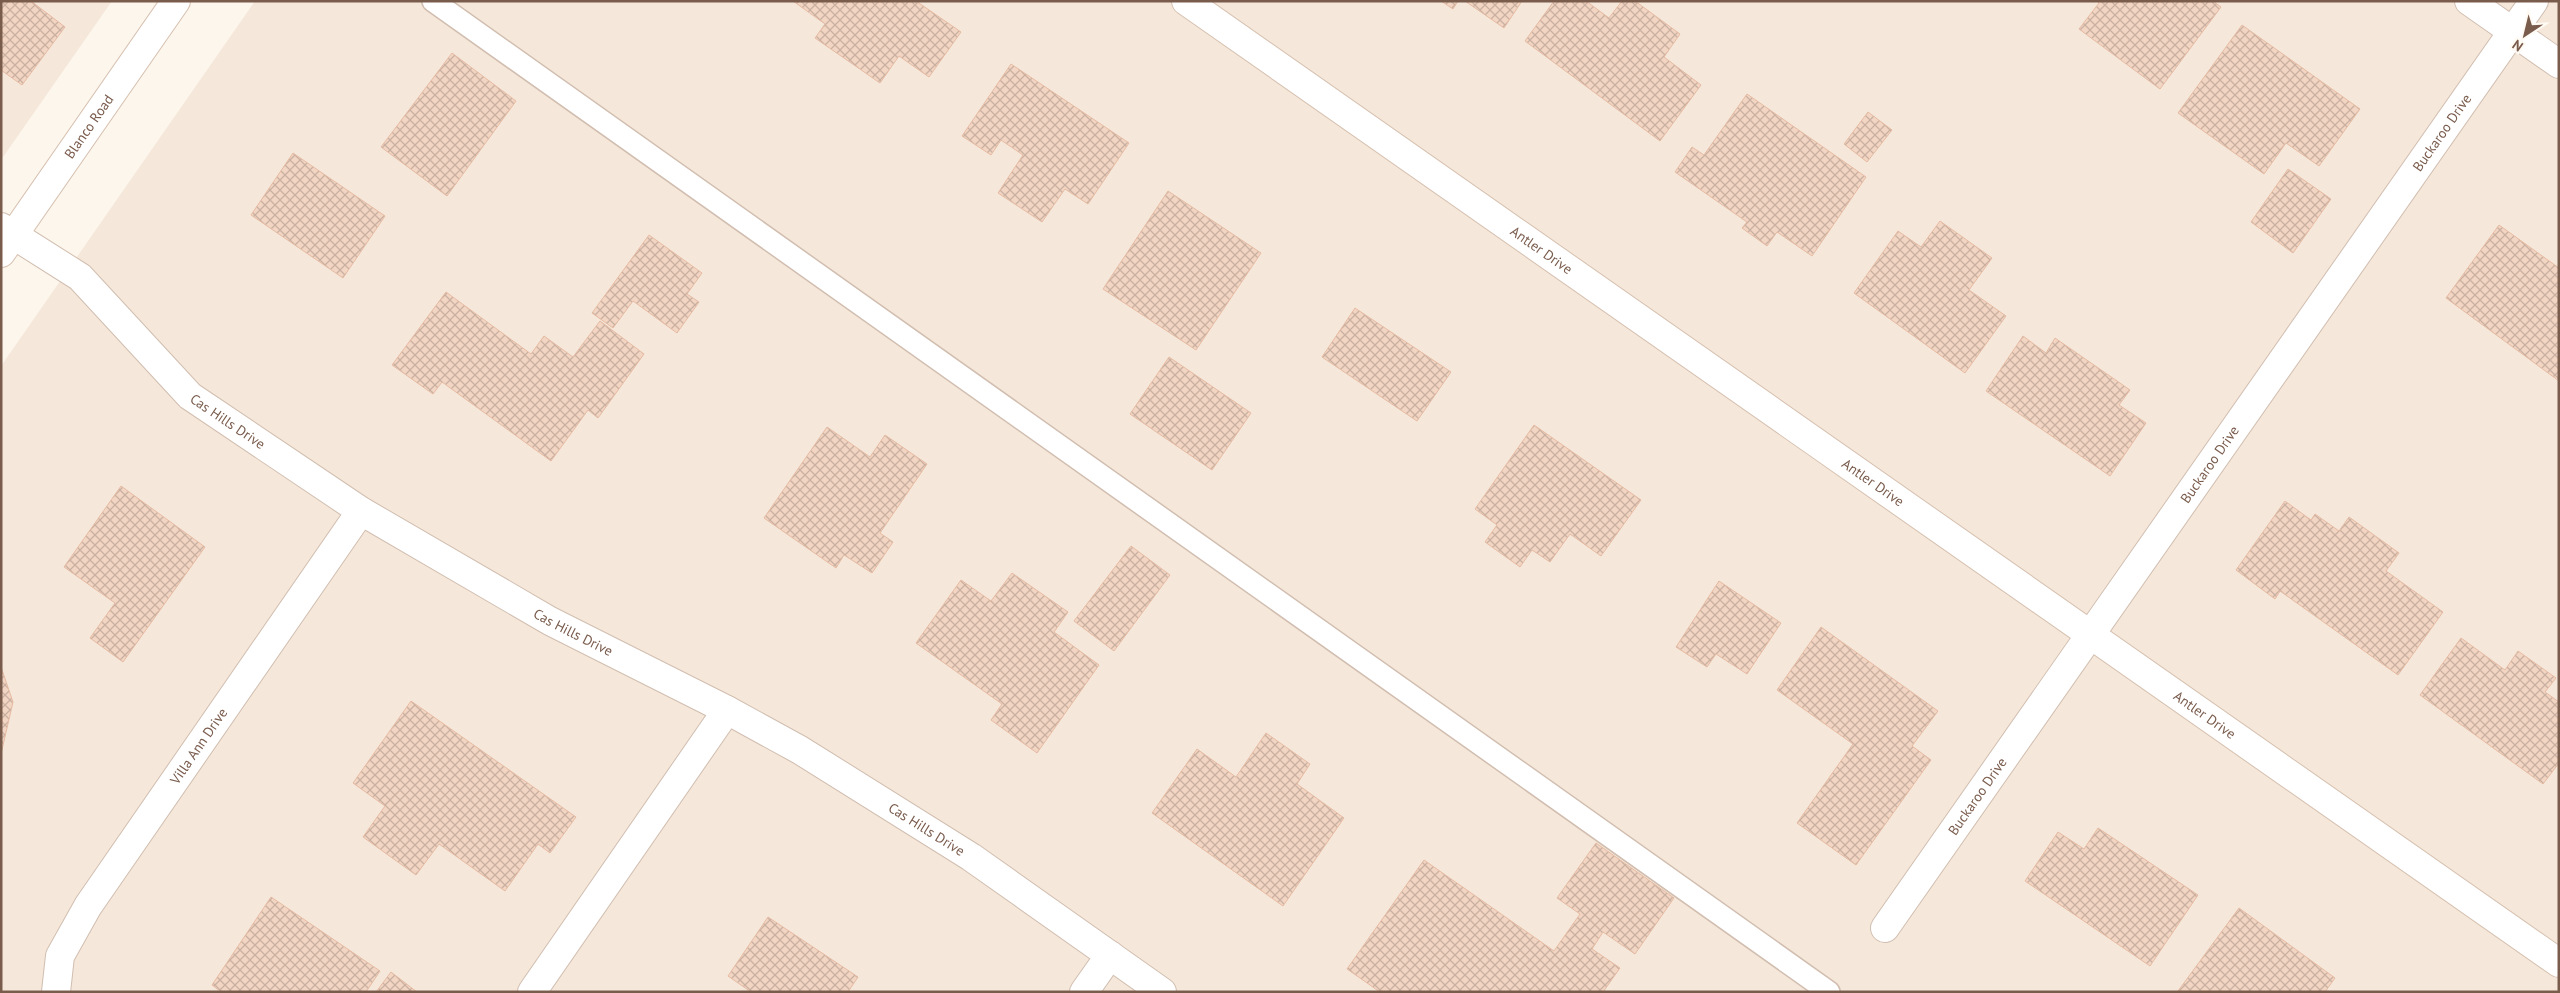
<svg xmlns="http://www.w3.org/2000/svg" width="2560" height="993" viewBox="0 0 2560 993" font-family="'PT Sans',sans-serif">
	<defs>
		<pattern id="building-cross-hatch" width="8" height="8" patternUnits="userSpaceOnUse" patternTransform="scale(1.25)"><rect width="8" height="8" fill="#f3d5c3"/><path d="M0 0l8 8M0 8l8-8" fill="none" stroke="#cab0a1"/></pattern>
	</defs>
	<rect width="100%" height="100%" fill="#fdf6ec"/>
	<!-- residential -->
	<path fill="#f5e8da" d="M1,1H112L1,160Z
		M255,1H2559V992H1V366Z"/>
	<!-- building -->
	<path fill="url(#building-cross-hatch)" stroke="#e6bba3" d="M1,1H31L65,27L22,85L1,70Z
		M793,1H916L961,32L929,77L899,56L880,83L815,38L825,24Z
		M1441,1H1458L1453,9Z
		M1465,1H1522L1504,28Z
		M1554,1H1586L1609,18L1622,1H1635L1680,34L1664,57L1701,85L1660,141L1525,41Z
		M2097,1H2213L2221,7L2160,89L2079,29L2099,3Z
		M2242,25L2360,109L2319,166L2286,143L2264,174L2178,113Z
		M452,53L516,101L447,196L381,147Z
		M1011,64L1129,143L1088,204L1065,189L1042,222L998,193L1023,155L1001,140L991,155L962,136Z
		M1747,94L1866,177L1812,256L1777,232L1767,246L1742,228L1747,222L1675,172L1692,147L1704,155Z
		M1868,112L1892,130L1867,162L1844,144Z
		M293,153L385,216L343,278L251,215Z
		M2288,169L2331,199L2293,253L2251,222Z
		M1168,191L1261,253L1196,350L1103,289Z
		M1940,221L1992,258L1969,290L2006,316L1965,373L1854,293L1898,231L1921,247Z
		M2499,225L2559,268V381L2446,298Z
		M649,235L702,273L687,294L699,302L677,333L633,301L613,328L592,313Z
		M446,292L531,354L544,336L573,357L600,321L644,354L598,418L588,410L551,461L442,382L433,394L392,365Z
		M1355,308L1451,372L1417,421L1322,357Z
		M2023,336L2046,353L2055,338L2130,390L2119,405L2146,423L2110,476L1986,391Z
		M1169,357L1251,413L1212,470L1130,414Z
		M1534,425L1641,500L1601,556L1570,534L1550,562L1532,550L1520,567L1485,542L1497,525L1475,509Z
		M827,427L870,457L885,435L927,464L880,533L893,542L872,573L844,555L836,568L764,518Z
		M121,486L205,547L123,662L90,638L115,603L64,567Z
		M2285,501L2311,520L2315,514L2339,531L2349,517L2399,553L2386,571L2443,612L2398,675L2280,591L2275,599L2236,570Z
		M1131,546L1170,575L1114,651L1074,621Z
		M1012,573L1068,612L1054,632L1099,665L1037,753L991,720L1002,704L916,643L961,580L991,601Z
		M1719,581L1781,623L1747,674L1716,654L1707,667L1676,647Z
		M1821,627L1938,711L1912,746L1931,760L1856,865L1797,823L1853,744L1777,690Z
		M2461,638L2505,670L2518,651L2556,678L2545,692L2559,702V763L2543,784L2420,695Z
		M1,667L13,702L1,754Z
		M411,701L576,817L550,853L538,844L505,891L439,844L416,875L363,837L385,806L353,783Z
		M1266,733L1310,764L1297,784L1344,818L1283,906L1152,813L1197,749L1236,777Z
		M2098,828L2198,895L2150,966L2025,881L2058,832L2084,849Z
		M1596,843L1674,898L1635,954L1603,932L1592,949L1620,968L1603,992H1380L1347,969L1424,860L1554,951L1580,914L1557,898Z
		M271,897L380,971L366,992H221L212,985Z
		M2239,908L2335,978L2325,992L2178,991Z
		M768,917L858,977L848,992H751L728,976Z
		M391,972L417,992H376Z"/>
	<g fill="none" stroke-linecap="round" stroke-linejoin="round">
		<defs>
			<path id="lane" d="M433,1L1829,992"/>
			<g id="street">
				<path d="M2469,1L2559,64"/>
				<path id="s1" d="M1,227L80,277L190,396L361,511L550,621L727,710L800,750L971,857L1162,992"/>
				<path id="s2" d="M1885,928L2534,1"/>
				<path id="s3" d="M56,992L60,956L88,906L361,511"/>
				<path d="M532,992L727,710"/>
				<path d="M1084,992L1110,955"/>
			</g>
			<g id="secondary">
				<path id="s4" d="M1186,1L2559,963"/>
				<path id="s5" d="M1,253L176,1"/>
			</g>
		</defs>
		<!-- lane casing -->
		<use href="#lane" stroke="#d1beb0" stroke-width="24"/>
		<!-- street casing -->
		<use href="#street" stroke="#d1beb0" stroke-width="30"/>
		<!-- secondary casing -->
		<use href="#secondary" stroke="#d6c0b0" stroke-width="30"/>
		<!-- lane -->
		<use href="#lane" stroke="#fff" stroke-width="21"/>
		<!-- street -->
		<use href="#street" stroke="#fff" stroke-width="28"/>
		<!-- secondary -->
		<use href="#secondary" stroke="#fff" stroke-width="28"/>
	</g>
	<g text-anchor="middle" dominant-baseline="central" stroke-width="4" stroke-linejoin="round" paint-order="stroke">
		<!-- street labels -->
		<g font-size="14" fill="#7a5c4d" stroke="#fffaf3">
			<text stroke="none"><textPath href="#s5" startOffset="154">Blanco Road</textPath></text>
			<text stroke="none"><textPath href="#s2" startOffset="971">Buckaroo Drive</textPath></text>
			<text stroke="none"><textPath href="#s4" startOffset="434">Antler Drive</textPath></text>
			<text stroke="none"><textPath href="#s1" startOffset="301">Cas Hills Drive</textPath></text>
			<text stroke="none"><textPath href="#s2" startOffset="566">Buckaroo Drive</textPath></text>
			<text stroke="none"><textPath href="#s4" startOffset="839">Antler Drive</textPath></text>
			<text stroke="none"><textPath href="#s1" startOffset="706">Cas Hills Drive</textPath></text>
			<text stroke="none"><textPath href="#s4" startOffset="1244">Antler Drive</textPath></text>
			<text stroke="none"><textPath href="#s3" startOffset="288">Villa Ann Drive</textPath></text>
			<text stroke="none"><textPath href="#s2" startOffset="161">Buckaroo Drive</textPath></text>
			<text stroke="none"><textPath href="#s1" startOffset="1111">Cas Hills Drive</textPath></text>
		</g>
	</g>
	<!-- border -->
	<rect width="2560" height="993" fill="none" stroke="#7a5c4d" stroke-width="5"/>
	<!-- north arrow -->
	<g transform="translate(2525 35) rotate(215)" stroke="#fffaf3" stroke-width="4" paint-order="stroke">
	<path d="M0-4L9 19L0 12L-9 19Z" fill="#7a5c4d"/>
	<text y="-8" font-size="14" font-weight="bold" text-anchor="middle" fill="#7a5c4d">N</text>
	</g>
</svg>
